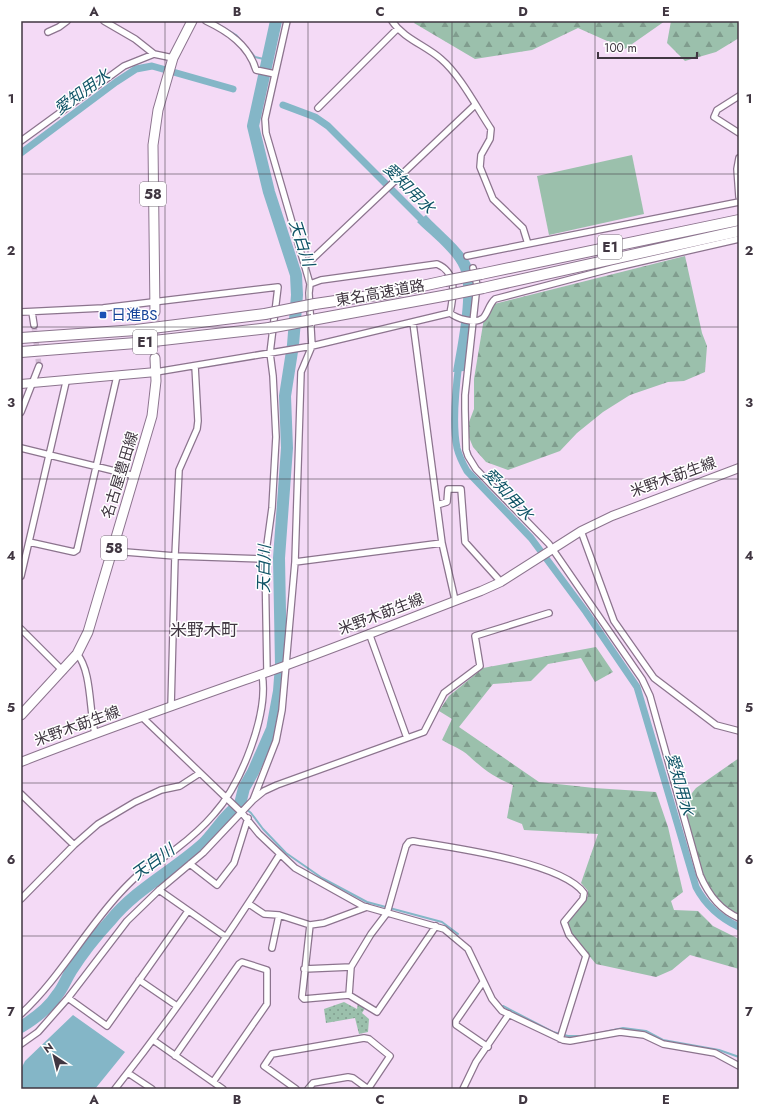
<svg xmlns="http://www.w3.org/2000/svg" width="760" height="1110" viewBox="0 0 760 1110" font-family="Jost,'Noto Sans JP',sans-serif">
	<defs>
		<pattern id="grass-dots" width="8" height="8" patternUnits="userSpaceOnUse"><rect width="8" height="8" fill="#9bc0ac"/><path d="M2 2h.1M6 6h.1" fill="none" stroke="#809d8e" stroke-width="1.8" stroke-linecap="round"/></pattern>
		<pattern id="forest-firs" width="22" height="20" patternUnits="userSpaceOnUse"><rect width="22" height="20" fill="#9bc0ac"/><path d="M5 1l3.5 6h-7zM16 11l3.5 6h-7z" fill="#809d8e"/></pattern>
	</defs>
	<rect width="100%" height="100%" fill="#f4daf6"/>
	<!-- grass -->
	<path fill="url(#grass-dots)" d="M344,1002L357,1009L358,1002L366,1007L362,1013L369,1019L368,1032L359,1034L355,1018L326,1023L324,1009Z"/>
	<!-- forest -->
	<path fill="url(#forest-firs)" d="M415,21H665L625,49L578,28L532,50L475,59L414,23Z
		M671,21H739V38L716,52L685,61L667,43Z
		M685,256L702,333L707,346L705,372L684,381L668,382L630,395L603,412L577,433L560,451L508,470L486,462L473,447L466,430L474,409V379L486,306Z
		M596,647L613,672L595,682L581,658L548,664L531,681L493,684L459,727L539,782L594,788L656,792L668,827L683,892L671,901L674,910L698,911L713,926L739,939V969L690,955L672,970L656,977L596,964L571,934L565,922L588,896V891L581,883L598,834L524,830L522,824L507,818L513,785C495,778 483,769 469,756C462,749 450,745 442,740L452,719L439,711L449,696L483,668Z
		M739,758V915L715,900L700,873L684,803L696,788Z"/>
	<!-- pitch -->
	<path fill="#9bc0ac" d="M632,155L644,214L549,235L537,176Z"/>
	<!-- water -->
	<path fill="#84b6c7" d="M426,215C436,226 467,252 471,265C481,295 469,340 464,371L453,372C457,348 469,291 460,269C452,251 431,236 417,222Z
		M73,1015L125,1052L95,1089H21V1069L25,1061Z"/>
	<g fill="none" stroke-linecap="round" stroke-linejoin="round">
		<!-- stream -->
		<path stroke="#84b6c7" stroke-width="2" d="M213,21L236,35L255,57L268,60
			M240,804L251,813L263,829L286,853L322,878L367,902L442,922L458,934
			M503,1006L553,1032L568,1036H586L623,1028L646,1031L663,1040L719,1050L739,1057"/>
		<!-- canal -->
		<path stroke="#84b6c7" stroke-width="7" d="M283,105L315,117L328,126L427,225
			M21,153L116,82L136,69L152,66L233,89
			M459,363C456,386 452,424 457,448C459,456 463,464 467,471L531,538L586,612L637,687L696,887C706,906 720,918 739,927"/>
		<!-- river -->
		<path stroke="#84b6c7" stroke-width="12" d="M21,1027C34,1019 49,1008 57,995C63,988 66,979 71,971C82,954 96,936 110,921C136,889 173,871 203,844C216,831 225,814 240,804L244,788L253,772L272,729L279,691L281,665L279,558L287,448L285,396L293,345L297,295L296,275L269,192L253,126L276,21"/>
		<!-- street-tunnel -->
		<path stroke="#d0b9d2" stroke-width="5.5" stroke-dasharray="5.5 3" stroke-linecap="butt" d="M34,325L39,366"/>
		<!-- primary-tunnel -->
		<path stroke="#d0b9d2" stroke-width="9" stroke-dasharray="9 4.5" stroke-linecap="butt" d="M155,312V358"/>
		<defs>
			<path id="street" d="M104,21L135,39L154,54
				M206,21C227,31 249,45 256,70L275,74
				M392,21C404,39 425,45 441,59C460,75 477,108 491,129L490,139L481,155L480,167L493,199L523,228L528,244
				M48,32L59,27L67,21
				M739,96L717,110L714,117L739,133
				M318,108L397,29
				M21,141L124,66L154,54L173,58
				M739,158L737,169L739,197
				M467,256L739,202
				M305,266L475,105
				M473,268L477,285L465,395V409L466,450L468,456L476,469L549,544L642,679L650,696L700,875C708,894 720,910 739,918
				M310,284L321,280L437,264C457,272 454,294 450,313
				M21,312L103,308L278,287L270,353L273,376L276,437L272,508L265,559L267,672
				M32,312L34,325
				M413,323L442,543L455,600
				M156,372L312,346L450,313C456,318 475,325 483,318C488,313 489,304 495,299L613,268L739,239
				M21,412L39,366
				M21,448L135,476
				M437,505L447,502L448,489H461L465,542L501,582
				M581,531L614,621L654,678L716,725L739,731
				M29,542L74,552L77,550L117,376
				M113,551L175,556L265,559
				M295,562L442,543
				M21,576L66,382
				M21,629L63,671
				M369,633L407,738
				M77,654C92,671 89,711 95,733
				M171,707L175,556L179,470L197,429L198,421L195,366
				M143,718L242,813L259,834L295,868L363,906L444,929L468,949L492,999L502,1011L563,1040L570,1041L620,1032L644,1035L663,1044L715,1053L739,1066
				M21,794L74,845
				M253,800L264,791L277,785L424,732L444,693L480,666L475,636L549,613
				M190,864L217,885L234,863L248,818
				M159,890L226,937
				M21,899L74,845L98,824L135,802L161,790L180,786L200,773
				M249,904L264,914L279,915L310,925L324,923L367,907
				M310,925L302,997L304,999L349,995L377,1012L436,926
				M272,948L279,915
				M304,969L351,967
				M139,980L177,1006
				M483,982L456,1021V1025L488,1047
				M349,995L351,967L371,934L387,913L406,846L409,842L413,841C450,847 562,862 584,893L583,899L564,922L569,935L586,956L560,1039
				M68,998L107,1026L188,911
				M21,1014C59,979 84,932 119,894C130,882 142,870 155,862C162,857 170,855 176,849C189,839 203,827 214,814C241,784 269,714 262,674
				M153,1040L223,1089
				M21,1044L38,1032L68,998L127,921L159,890L203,853L253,800L276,741L282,710L295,562L301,372L312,346L309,293L310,284L266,133L265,119L287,21
				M175,1056L239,964L242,962L267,970V1004L213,1082
				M128,1073L152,1089
				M115,1089C174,1014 229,935 280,854
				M296,1089L264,1066L272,1054L364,1038L369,1039L390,1056L368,1089
				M308,1089L313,1083L348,1077L353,1078L368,1089
				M463,1089L476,1062L509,1014"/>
			<path id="secondary" d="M21,384L156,372
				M21,762C103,730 186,701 268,672C340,646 410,618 481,591L501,582L581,531L612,516L739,468"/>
			<path id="primary" d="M155,312L153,145L158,110L173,58L192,21
				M21,715L77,654L88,632L152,416L156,381L155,358"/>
			<path id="highway" d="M481,274L739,220
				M483,288L739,231
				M315,304L390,293L445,281
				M312,320L448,295
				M21,338L136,330L265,314
				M21,352L136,343L269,328"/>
		</defs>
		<!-- street casing -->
		<use href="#street" stroke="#8c748e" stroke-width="8"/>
		<!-- secondary casing -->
		<use href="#secondary" stroke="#8c748e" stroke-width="10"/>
		<!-- primary casing -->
		<use href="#primary" stroke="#8c748e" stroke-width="11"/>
		<!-- highway casing -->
		<use href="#highway" stroke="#8c748e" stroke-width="12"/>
		<!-- street -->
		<use href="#street" stroke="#fff" stroke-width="5.5"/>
		<!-- secondary -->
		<use href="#secondary" stroke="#fff" stroke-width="8"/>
		<!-- primary -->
		<use href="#primary" stroke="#fff" stroke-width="9"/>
		<!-- highway -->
		<use href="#highway" stroke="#fff" stroke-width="10"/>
		<defs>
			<path id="highway-bridge" d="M445,281L481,274
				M448,295L483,288
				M265,314L315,304
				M269,328L312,320"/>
		</defs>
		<!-- highway-bridge casing -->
		<use href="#highway-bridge" stroke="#8c748e" stroke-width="12" stroke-linecap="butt"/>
		<!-- highway-bridge -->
		<use href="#highway-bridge" stroke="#fff" stroke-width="10"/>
	</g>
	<!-- grid -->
	<path fill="none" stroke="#403641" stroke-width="1" stroke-opacity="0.55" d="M165,21V1089M308,21V1089M452,21V1089M595,21V1089M21,174H739M21,327H739M21,479H739M21,631H739M21,783H739M21,936H739"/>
	<!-- markers -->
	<rect fill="#1a4fb4" stroke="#fff" stroke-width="1.5" x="99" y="311" width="8" height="8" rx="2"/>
	<g text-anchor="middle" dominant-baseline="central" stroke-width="3" stroke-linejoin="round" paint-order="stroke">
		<!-- shield labels -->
		<g fill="#fff" stroke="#79727a" stroke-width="1">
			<rect x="140" y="182" width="26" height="24" rx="3"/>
			<rect x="598" y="235" width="24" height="24" rx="3"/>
			<rect x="133" y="330" width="24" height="24" rx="3"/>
			<rect x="101" y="536" width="26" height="24" rx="3"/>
		</g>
		<g font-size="14" font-weight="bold" fill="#403641">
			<text x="153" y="194">58</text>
			<text x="610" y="247">E1</text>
			<text x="145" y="342">E1</text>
			<text x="114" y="548">58</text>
		</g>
		<!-- street labels -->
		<g font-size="15" fill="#403641" stroke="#fff">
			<text transform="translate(380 293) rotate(-10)">東名高速道路</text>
			<text transform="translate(120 475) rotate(-73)">名古屋豊田線</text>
			<text transform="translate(673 477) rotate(-20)">米野木莇生線</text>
			<text transform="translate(381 614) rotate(-21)">米野木莇生線</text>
			<text transform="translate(77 726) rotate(-20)">米野木莇生線</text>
		</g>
		<!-- transit labels -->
		<g font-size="15" fill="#164399" stroke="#fff" text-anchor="start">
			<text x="111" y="315">日進BS</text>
		</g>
		<!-- water labels -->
		<g font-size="16" font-style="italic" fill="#0f5366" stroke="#fff">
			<text transform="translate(82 92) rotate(-36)">愛知用水</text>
			<text transform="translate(409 188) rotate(45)">愛知用水</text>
			<text transform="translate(302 243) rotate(72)">天白川</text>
			<text transform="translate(508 494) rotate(47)">愛知用水</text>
			<text transform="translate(264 569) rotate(-89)">天白川</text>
			<text transform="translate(680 784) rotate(74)">愛知用水</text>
			<text transform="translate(153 862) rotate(-36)">天白川</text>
		</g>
		<!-- quarter labels -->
		<g font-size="17" fill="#403641" stroke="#fff">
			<text x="204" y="630">米野木町</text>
		</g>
	</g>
	<!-- border -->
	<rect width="760" height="1110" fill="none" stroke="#ffffff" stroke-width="44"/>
	<!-- north arrow -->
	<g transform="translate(54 1056) rotate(325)" stroke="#ffffff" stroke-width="3" paint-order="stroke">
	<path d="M0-3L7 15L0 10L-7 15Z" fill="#403641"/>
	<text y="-6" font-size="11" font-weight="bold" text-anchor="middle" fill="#403641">N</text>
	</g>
	<!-- scale -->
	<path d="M598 52v6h99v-6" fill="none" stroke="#403641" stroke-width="2"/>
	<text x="604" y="52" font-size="12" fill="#403641" stroke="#ffffff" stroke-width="3" paint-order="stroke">100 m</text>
	<rect x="22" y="22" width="716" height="1066" fill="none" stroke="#403641" stroke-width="1.5"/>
	<g font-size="13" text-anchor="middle" font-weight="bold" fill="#403641">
		<text x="94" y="16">A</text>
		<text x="237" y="16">B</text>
		<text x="380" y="16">C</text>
		<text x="523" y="16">D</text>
		<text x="666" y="16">E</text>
		<text x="11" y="103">1</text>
		<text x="749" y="103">1</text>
		<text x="11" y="255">2</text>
		<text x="749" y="255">2</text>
		<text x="11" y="407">3</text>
		<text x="749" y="407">3</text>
		<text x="11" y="560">4</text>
		<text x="749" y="560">4</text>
		<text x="11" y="712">5</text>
		<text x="749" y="712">5</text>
		<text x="11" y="864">6</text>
		<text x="749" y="864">6</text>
		<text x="11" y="1016">7</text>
		<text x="749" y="1016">7</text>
		<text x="94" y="1104">A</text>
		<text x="237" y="1104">B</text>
		<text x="380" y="1104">C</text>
		<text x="523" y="1104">D</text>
		<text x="666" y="1104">E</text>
	</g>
</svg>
